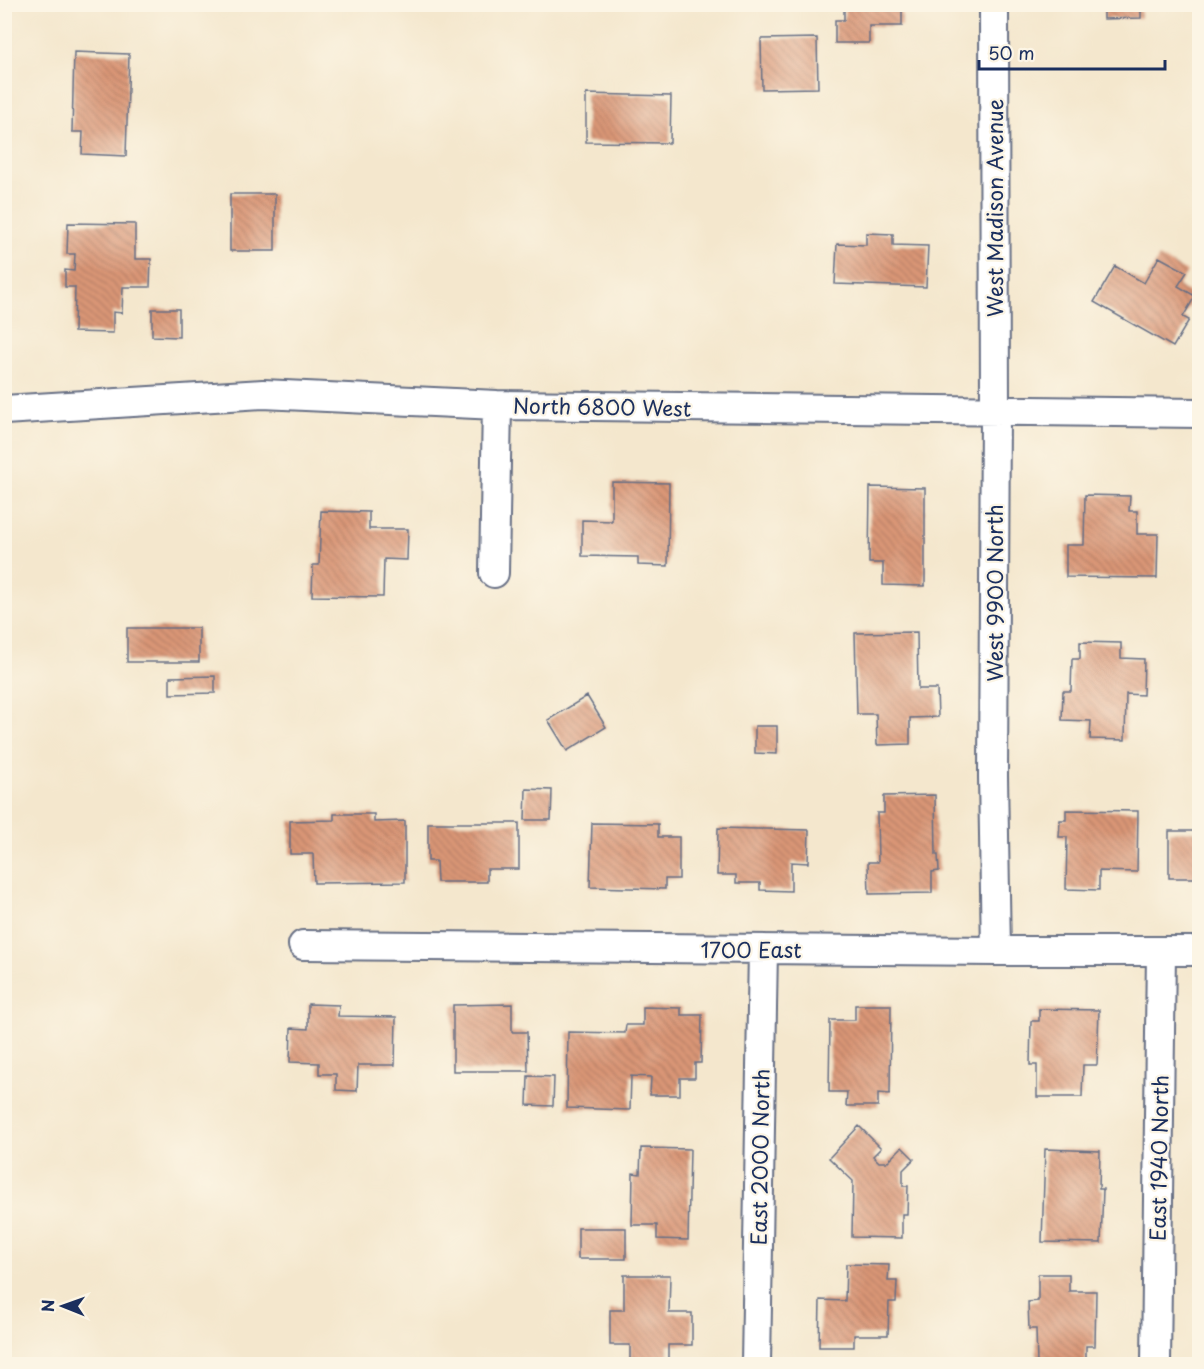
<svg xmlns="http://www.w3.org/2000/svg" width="1204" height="1369" viewBox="0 0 1204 1369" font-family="'Playpen Sans',sans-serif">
	<defs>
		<pattern id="building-back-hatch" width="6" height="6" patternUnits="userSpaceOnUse" patternTransform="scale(1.5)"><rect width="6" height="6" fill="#da9676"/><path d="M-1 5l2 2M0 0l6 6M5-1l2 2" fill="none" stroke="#b07b64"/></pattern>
	</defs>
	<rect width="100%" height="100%" fill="#fcf5e5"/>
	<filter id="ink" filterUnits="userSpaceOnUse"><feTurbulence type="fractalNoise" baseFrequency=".0167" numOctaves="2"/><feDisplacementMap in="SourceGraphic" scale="12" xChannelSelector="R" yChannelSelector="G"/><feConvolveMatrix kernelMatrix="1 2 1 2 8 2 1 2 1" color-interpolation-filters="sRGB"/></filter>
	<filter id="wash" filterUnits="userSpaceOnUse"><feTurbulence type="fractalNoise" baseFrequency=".008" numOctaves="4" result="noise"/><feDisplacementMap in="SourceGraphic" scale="24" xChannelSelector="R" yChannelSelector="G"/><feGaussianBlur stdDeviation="1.35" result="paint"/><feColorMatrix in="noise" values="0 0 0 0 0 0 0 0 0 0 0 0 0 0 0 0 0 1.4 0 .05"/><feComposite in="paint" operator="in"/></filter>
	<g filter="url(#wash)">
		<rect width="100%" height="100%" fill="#f4e7cd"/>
		<g id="blocks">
			<!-- building -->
			<path fill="url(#building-back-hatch)" d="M844,4H902V26H869V43H835V20H844Z
				M1104,4H1141V18L1104,19Z
				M817,38L818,88L762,89L761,39Z
				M74,52L129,54L126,156L82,154L83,132H72Z
				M586,94L671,96L670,143L586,142Z
				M230,194H275V251H230Z
				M68,223L135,224V259H151L150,287H123L122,313L113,312V333L74,332L75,287H65V270L74,271L75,254H67Z
				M866,233L893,234V245L928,246L926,287L835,284L837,244L866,245Z
				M1159,257L1187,272L1178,286L1195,296L1183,317L1189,320L1173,347L1094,302L1115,266L1144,283Z
				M152,309H179V337L152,336Z
				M612,482L669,483L668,566L638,565V557L582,556V520L612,521Z
				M870,487L925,488V586L883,585V563H869Z
				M1085,495L1130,496L1129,511H1137V534H1158L1157,578L1066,577V545H1084Z
				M321,511L369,512V529H408L407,560L384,559L383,597L312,596L313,565H319Z
				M127,628H199V662H127Z
				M917,632L918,689H937L938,717L910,718V744L877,745L876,714H857L855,633Z
				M1080,642L1121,643V658L1144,659L1143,695L1126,694L1125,740L1090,739L1091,721L1062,720L1063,691H1071L1072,659H1080Z
				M215,676V693L170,694V677Z
				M587,696L606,727L567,751L548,720Z
				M755,726H777V754L755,753Z
				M526,789L552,790L551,820H525Z
				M935,795L936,855H938L939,871L932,872V893L869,894L868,862H878L877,813H884V796Z
				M1066,810L1138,811L1137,872L1099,871V890L1066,889L1067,837H1059L1060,820H1066Z
				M334,814H374V822L405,821V882L314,883L313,854H290V821L334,820Z
				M428,823H519V869H487V882H437L436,861H428Z
				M592,823L658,824V837H679V879H665V889L590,887Z
				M718,828L809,830L808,863L791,862V891L760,890V883H736V875H717Z
				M1169,831H1200V878H1169Z
				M308,1004L339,1005L338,1016L396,1017L395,1065H358L357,1091L336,1090V1074H319V1063L290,1062L291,1028L308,1029Z
				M512,1004V1032H527L528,1071H453V1005Z
				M855,1005H891L890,1094L878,1093V1106H846L847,1092H829L830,1020H855Z
				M643,1007L681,1008V1015H702L701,1063H695V1078H680V1095H650L651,1077L631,1076L630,1110L567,1108L568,1032L625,1033L626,1025H643Z
				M1039,1009L1099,1010L1097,1065H1083L1082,1097H1037V1065H1030L1031,1021H1039Z
				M528,1076L554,1077L553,1106L527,1105Z
				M859,1126L881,1148L873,1156L879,1162H887L902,1147L914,1159L903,1170V1186H908L907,1214H902V1238L852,1237L853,1181L829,1158Z
				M641,1148L690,1149L688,1240L657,1239V1225H632L633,1173L640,1174Z
				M1045,1149L1100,1151L1099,1189H1103L1101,1243L1042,1242Z
				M578,1228H626V1259H578Z
				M846,1264L889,1265L888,1281H897L896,1302H889L888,1335H854V1347H819L820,1300L845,1301Z
				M1038,1274H1069V1291H1096L1095,1346H1086V1364H1037L1036,1329H1029L1028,1302L1038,1301Z
				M624,1275H670L669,1313H692V1345H668V1360H630V1345H610V1310H624Z"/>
		</g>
	</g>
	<g filter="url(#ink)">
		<use href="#blocks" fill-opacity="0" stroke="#676f85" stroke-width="1.5"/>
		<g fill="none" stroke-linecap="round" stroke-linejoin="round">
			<defs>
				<path id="minor" d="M994,4L995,411L993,776L996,951
					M4,410L263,394L497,405L1200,413
					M494,573L497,405
					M303,945L996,951H1200
					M756,1364L763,949
					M1156,1364L1161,951"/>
			</defs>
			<!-- minor casing -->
			<use href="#minor" stroke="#676f85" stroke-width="32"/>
			<!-- minor -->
			<use href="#minor" stroke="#fff" stroke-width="28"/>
		</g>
	</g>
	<g text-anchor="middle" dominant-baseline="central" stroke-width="4.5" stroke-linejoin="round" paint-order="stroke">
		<!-- street labels -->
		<g font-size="21" fill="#1b2f5e" stroke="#fcf5e5">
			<text transform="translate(994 208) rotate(-90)">West Madison Avenue</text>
			<text transform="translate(602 406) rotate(1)">North 6800 West</text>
			<text transform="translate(994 593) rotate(-90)">West 9900 North</text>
			<text x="751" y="949">1700 East</text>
			<text transform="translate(759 1157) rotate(-89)">East 2000 North</text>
			<text transform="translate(1158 1158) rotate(-89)">East 1940 North</text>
		</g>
	</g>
	<!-- margin -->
	<rect width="1204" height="1369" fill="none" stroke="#fcf5e5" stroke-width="24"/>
	<!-- north arrow -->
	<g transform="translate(63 1306) rotate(271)" stroke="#fcf5e5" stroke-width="4.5" paint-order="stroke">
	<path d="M0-4.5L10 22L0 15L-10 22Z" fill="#1b2f5e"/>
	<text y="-9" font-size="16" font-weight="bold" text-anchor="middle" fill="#1b2f5e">N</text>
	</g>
	<!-- scale -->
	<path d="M979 60v9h186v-9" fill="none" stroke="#1b2f5e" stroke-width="3"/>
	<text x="988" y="60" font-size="18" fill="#1b2f5e" stroke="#fcf5e5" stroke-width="4.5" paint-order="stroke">50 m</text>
</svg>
